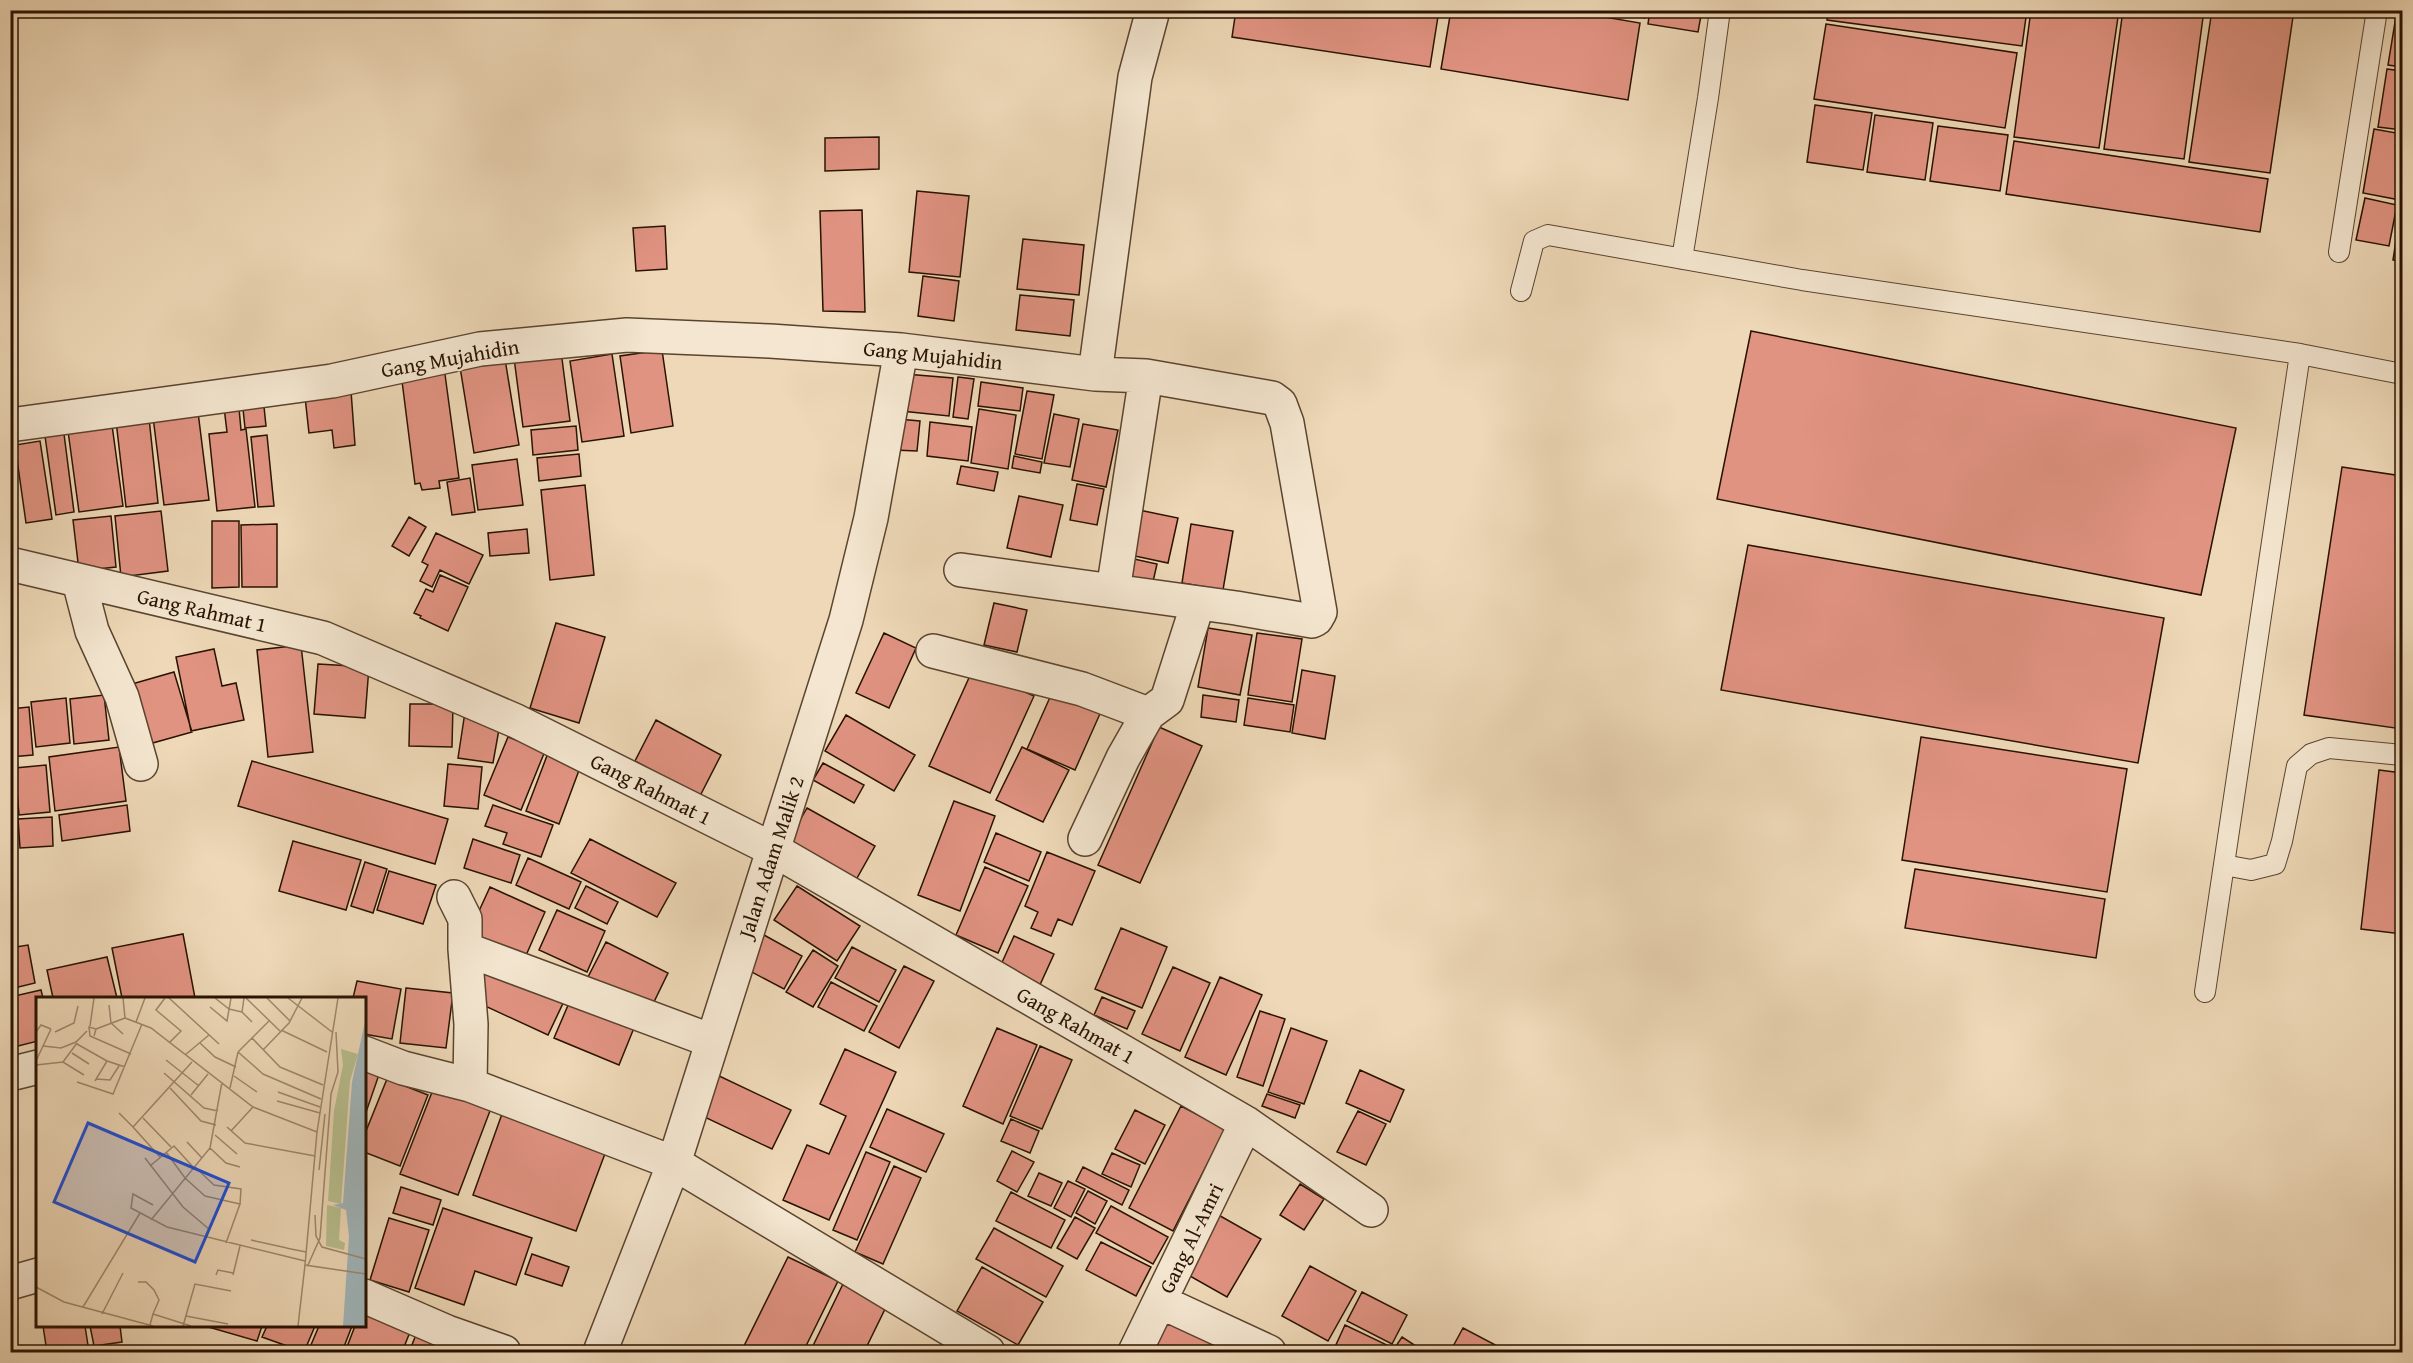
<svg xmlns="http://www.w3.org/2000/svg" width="2413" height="1363" viewBox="0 0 2413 1363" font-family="'Gentium Book Plus',serif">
	<rect width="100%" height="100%" fill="#eed8b7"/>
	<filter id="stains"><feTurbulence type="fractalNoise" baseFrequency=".00333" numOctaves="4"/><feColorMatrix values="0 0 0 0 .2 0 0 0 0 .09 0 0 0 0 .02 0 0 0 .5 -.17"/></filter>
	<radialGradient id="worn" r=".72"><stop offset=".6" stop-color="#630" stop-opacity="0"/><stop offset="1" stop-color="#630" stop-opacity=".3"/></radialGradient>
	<!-- building -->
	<path fill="#e19382" stroke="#281201" stroke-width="1.5" d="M1236,10H1439L1430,67L1232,37Z
		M1451,10H1564L1640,23L1628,100L1441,69Z
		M1598,10H1646L1645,18Z
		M1650,10H1702L1698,32L1648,24Z
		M1828,10H2027L2022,46L1827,20Z
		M2031,10H2119L2099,148L2014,137Z
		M2123,10H2204L2184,159L2104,149Z
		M2212,10H2294L2270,173L2189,162Z
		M2397,10H2402V67L2388,65Z
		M1826,24L2017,53L2005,128L1814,99Z
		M2387,69L2402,71V130L2378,127Z
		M1815,105L1872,113L1863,170L1807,162Z
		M1875,115L1933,123L1925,180L1867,172Z
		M1938,126L2008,135L2000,191L1930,181Z
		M2374,129L2402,134L2400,200L2363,193Z
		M879,137V169L825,171V138Z
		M2014,141L2268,179L2260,232L2006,194Z
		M917,191L969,196L960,277L909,272Z
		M2365,198L2397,205L2389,246L2356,240Z
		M2401,208H2402V262L2393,260Z
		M862,210L865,312L823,311L820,211Z
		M665,226L667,269L636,271L633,228Z
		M1023,239L1084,245L1079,295L1017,289Z
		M923,276L959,281L954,321L918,316Z
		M1020,295L1074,300L1070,336L1016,330Z
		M1751,331L2236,428L2201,595L1717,499Z
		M662,350L673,426L631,433L620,356Z
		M561,351L570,421L523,427L514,358Z
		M612,354L624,436L582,442L570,361Z
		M505,359L519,445L474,453L460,367Z
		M444,367L459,478L439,481L440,488L422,490L420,483L415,484L401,373Z
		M905,374L953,378L949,416L901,411Z
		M958,377L974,379L968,419L953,417Z
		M981,382L1023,388L1020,411L978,406Z
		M351,391L355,445L334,448L332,430L309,433L305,397Z
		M1027,391L1054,395L1042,459L1015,454Z
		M238,397L241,430L246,429L255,507L217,511L209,434L227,432L223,399Z
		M263,397L266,426L245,428L242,399Z
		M979,409L1016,415L1008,469L971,463Z
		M198,412L209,500L164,505L153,417Z
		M1054,414L1079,419L1070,467L1044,463Z
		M149,418L158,503L126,507L116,421Z
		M898,419L920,421L917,451L894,450Z
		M930,422L972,427L968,461L927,456Z
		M1083,424L1118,430L1106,487L1072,480Z
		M112,425L123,506L79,512L68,431Z
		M576,426L578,450L533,455L531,430Z
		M64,434L74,512L56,515L45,436Z
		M267,435L274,506L258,507L251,437Z
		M40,441L52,519L26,523L15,445Z
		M579,454L581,476L539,481L537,458Z
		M1014,456L1042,462L1040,473L1012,468Z
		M517,459L523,505L478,510L472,465Z
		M961,466L998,472L994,491L957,484Z
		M2342,467L2402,476V729L2304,715Z
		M470,478L475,512L452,515L447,482Z
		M1077,484L1104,489L1097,525L1070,520Z
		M585,485L594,575L550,580L541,490Z
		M1019,496L1063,505L1051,557L1007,548Z
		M1139,510L1178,518L1168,563L1130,555Z
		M161,511L168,571L121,577L115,516Z
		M111,516L116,567L79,571L73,520Z
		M409,517L426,527L409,556L392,546Z
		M212,521H239V587L212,588Z
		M277,524V587H242L241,525Z
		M1191,524L1233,531L1223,590L1182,583Z
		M527,529L529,553L490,556L488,533Z
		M436,533L483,555L469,584L440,570L432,587L420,581L428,565L422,562Z
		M1748,545L2164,618L2138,763L1721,690Z
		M1125,557L1157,564L1152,586L1120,579Z
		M440,575L468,587L448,631L420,618L421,616L414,613L426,589L433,592Z
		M994,603L1027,610L1017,652L984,645Z
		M556,623L605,637L579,723L530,708Z
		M1208,628L1252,635L1240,695L1198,687Z
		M884,633L916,648L889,708L856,693Z
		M1257,633L1302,639L1292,702L1248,695Z
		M301,645L313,752L268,757L257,650Z
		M214,649L222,686L236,683L244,720L191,731L176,657Z
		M318,664L369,667L365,718L314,714Z
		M973,669L1034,696L990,793L929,766Z
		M1302,670L1335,676L1325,739L1292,733Z
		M174,672L192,732L142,746L125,686Z
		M1055,686L1103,707L1075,770L1027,749Z
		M104,695L109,740L74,744L70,699Z
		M1203,695L1239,700L1236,722L1201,717Z
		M66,698L70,743L36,747L31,702Z
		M1248,698L1294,705L1290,732L1244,725Z
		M410,704H453L452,747L409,746Z
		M29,707L33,755L10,757V709Z
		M465,712L501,718L493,763L458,758Z
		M846,715L915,755L894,791L825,751Z
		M656,720L721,755L700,796L635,761Z
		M1159,727L1202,746L1140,883L1098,865Z
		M508,737L545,751L521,810L484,795Z
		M1921,737L2127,769L2107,892L1902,860Z
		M119,747L126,801L55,811L49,757Z
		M1022,747L1069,770L1043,822L996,800Z
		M548,753L581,765L559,824L526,811Z
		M252,761L448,819L435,864L238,806Z
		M823,763L864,785L854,803L813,780Z
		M448,764L482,767L478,809L444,806Z
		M46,765L50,812L19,815L15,768Z
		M2379,770L2402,773V934L2361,929Z
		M954,801L995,816L960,911L918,895Z
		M127,805L130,831L62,841L59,815Z
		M493,805L553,825L541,857L503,844L507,833L485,826Z
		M807,808L875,846L852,887L784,848Z
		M52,817L53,846L20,848L18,819Z
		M996,833L1041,852L1029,881L984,862Z
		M473,839L520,855L511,883L464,868Z
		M590,839L676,883L657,917L571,873Z
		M293,841L361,860L346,910L279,891Z
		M1047,852L1095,871L1072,925L1058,919L1051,936L1031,928L1038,912L1025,906Z
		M528,858L581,882L569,909L516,885Z
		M365,862L387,869L373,913L351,906Z
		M985,867L1028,886L998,953L956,935Z
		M1915,869L2105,899L2096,958L1905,928Z
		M389,871L436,885L423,924L377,910Z
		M586,886L618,902L607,924L575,908Z
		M797,886L860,926L837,961L774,920Z
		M490,887L545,912L524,960L468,935Z
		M557,910L605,931L587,972L539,950Z
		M1121,928L1167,947L1142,1008L1095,989Z
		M183,934L195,998H122L112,948Z
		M764,935L802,956L784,989L746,969Z
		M1014,936L1054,954L1039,987L999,969Z
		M606,942L668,973L651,1008L588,977Z
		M28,945L35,983L10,989V948Z
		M852,947L896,970L879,1002L835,978Z
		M813,950L838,966L813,1007L786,992Z
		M107,957L117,998H53L47,970Z
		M488,961L566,997L548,1035L470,999Z
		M904,966L934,981L899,1048L869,1032Z
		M1173,967L1210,983L1180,1051L1142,1034Z
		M1220,977L1262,995L1226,1075L1185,1057Z
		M357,981L401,989L392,1039L364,1034V998H353Z
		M831,982L877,1006L864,1031L818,1007Z
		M406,988L453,993L446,1048L400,1043Z
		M41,990L43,998H38V1041L10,1048V997Z
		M572,996L636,1023L619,1065L554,1038Z
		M1102,997L1135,1011L1127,1029L1094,1015Z
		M1260,1011L1285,1019L1263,1086L1237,1077Z
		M997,1028L1037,1045L1003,1124L963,1106Z
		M1291,1028L1327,1041L1304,1104L1268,1092Z
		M1040,1046L1072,1060L1042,1129L1010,1116Z
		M845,1049L896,1072L829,1220L783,1200L807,1145L829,1154L846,1116L820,1104Z
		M364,1057L383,1063L364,1118Z
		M1360,1070L1404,1090L1390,1122L1346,1103Z
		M715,1074L791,1110L772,1149L696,1113Z
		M387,1079L428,1095L400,1166L364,1152V1136Z
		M436,1082L493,1103L458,1195L400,1174Z
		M1267,1094L1300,1105L1295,1118L1262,1106Z
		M1181,1106L1225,1129L1173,1231L1129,1208Z
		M887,1109L944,1134L926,1172L870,1147Z
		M1135,1110L1165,1125L1145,1164L1115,1149Z
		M1358,1111L1386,1124L1366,1165L1337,1152Z
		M502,1114L606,1151L576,1231L473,1195Z
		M1011,1119L1039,1131L1030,1153L1001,1141Z
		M1012,1151L1034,1162L1017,1192L997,1181Z
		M866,1152L890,1162L857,1240L833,1230Z
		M1112,1153L1140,1165L1131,1187L1102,1174Z
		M894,1166L921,1178L883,1264L855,1252Z
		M1083,1167L1129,1190L1122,1205L1076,1181Z
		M1039,1173L1062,1183L1051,1206L1028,1196Z
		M1068,1181L1085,1189L1071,1217L1054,1208Z
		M1300,1184L1324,1199L1304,1230L1280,1215Z
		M401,1187L441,1200L433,1225L393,1213Z
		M1088,1191L1107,1201L1095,1224L1076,1213Z
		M1011,1192L1065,1220L1051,1248L996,1221Z
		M1111,1206L1168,1237L1153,1264L1096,1233Z
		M443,1208L532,1238L516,1285L475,1271L464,1305L415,1288Z
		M1215,1213L1261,1239L1227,1297L1181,1271Z
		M1075,1217L1095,1228L1077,1259L1057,1248Z
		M389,1218L429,1230L409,1292L370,1280Z
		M994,1228L1063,1266L1046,1297L976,1259Z
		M1101,1242L1151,1267L1136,1296L1086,1270Z
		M532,1254L569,1267L562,1286L525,1274Z
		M788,1257L838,1281L803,1352H741Z
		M1310,1266L1356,1291L1328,1341L1282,1316Z
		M982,1267L1043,1302L1018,1345L957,1311Z
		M843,1284L887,1305L864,1352H810Z
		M1362,1292L1407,1315L1392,1344L1347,1321Z
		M364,1308L412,1327L402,1352H345L355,1326H364Z
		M1170,1317L1225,1344L1220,1352H1162L1154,1348Z
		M1345,1325L1389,1346L1386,1352H1346L1335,1347Z
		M43,1326H85L89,1352H47Z
		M90,1326H120L122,1342L94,1346Z
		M205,1326H262L257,1341Z
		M267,1326H315L304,1352L262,1337Z
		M319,1326H352L342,1352H308Z
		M1463,1328L1505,1350L1504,1352H1450Z
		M418,1330L450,1343L445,1352H409Z
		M1402,1337L1425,1352H1392Z"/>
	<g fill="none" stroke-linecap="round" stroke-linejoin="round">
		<defs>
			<path id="lane" d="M2339,252L2377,10
				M1682,259L1708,98L1720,10
				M1521,291L1534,241L1548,235L1802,280L2300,354L2402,374
				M2224,865L2251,870L2275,864L2282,841L2297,766L2311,754L2329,748L2402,755
				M2205,992L2300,354"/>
			<path id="street" d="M1095,374L1135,77L1153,10
				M10,425L332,381L480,349L627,335L770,341L901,350L1095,374L1146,376L1272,398L1280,404L1287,423L1320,612L1316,619L1312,621L1236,608L961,570
				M10,564L323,638L516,721L774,850L1246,1123L1371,1210
				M79,581L92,631L122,697L141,764
				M1113,591L1146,376
				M933,651L1082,689L1148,714
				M1085,839L1123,758L1148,714L1167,700L1198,603
				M454,897L465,919V949L471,1024L470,1085
				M465,949L712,1041
				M364,1053L403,1068L470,1085L674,1163L988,1352
				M10,1074L38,1067
				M10,1283L38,1275
				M364,1296L447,1332L504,1352
				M1161,1302L1269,1352
				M600,1352L674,1163L846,620L871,518L901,350
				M1135,1352L1246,1123"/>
		</defs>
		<!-- lane casing -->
		<use href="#lane" stroke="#5a442e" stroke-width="22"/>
		<!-- street casing -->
		<use href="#street" stroke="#5a442e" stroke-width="36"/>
		<!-- lane -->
		<use href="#lane" stroke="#f4e6d0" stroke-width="20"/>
		<!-- street -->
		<use href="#street" stroke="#f4e6d0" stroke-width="33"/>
	</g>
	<g text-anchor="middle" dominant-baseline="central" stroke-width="4.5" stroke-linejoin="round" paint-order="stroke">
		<!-- street labels -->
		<g font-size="21" fill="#281201" stroke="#f4e6d0">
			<text transform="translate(933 355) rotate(6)">Gang Mujahidin</text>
			<text transform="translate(450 358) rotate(-10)">Gang Mujahidin</text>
			<text transform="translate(202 610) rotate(13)">Gang Rahmat 1</text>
			<text transform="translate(651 789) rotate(27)">Gang Rahmat 1</text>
			<text transform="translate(771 857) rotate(-72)">Jalan Adam Malik 2</text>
			<text transform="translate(1076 1025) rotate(30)">Gang Rahmat 1</text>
			<text transform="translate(1191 1238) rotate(-64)">Gang Al-Amri</text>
		</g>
	</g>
	<!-- overview -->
	<g transform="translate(36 997)">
		<rect width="330" height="330" fill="#eed8b7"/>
		<path d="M305,52L322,57L314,84L305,207L292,204L298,114L307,68ZM291,208L305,211L303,243L309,246L308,253L290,249Z" fill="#b8bf8f"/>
		<path d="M330,20V329H307L313,239L310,213L297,208L307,206L316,85Z" fill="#a0b6bb"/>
		<path fill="none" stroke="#9f896e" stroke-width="1.5" d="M87,1L89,21M129,1L120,13L145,34L133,46M133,1L183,47M179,1L193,12L206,15M208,1L206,15L216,25M210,1L244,34M231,1L254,24M252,1L296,35M302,1L281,135L269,268L330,277M73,8L75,26L87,37M174,10L191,24L195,1M89,21L115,31L217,110L281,135M100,25L109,1M54,29L58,1M60,32L89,21M245,33L291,55M0,35L5,28L15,32M19,35L38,26L42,9M58,39L60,32L53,30L54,39L95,57M216,41L244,70L287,88M164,46L179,60L200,70M41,47L71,64M7,49L25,51L40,45L51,34M227,53L253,26L266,1M202,55L227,77L285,102M202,55L233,24M36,56L53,67M149,58L173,38M130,63L163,89M0,64L15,32M27,65L41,46M0,68L27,65L48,78M128,76L168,111L182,114M198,79L221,95M60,82L74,83L83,69M59,84L71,64L89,70M41,85L77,97L106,27M134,91L165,124L180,128M194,91L202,55M242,95L284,110M155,98L172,77M241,104L284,116M83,116L97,130M107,121L135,150M191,130L209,146L279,159M195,134L217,110M179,138L201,157M151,145L166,161M174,151L190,166L204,170M130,155L149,181L169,199L204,207L190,246M124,160L97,130L156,65M109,161L147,210L174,233M114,169L138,149L158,171M159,170L178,188L205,192L204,207M283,173L289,117M117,208L97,197L95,211L131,230L269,264M279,218L280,239L286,250L330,262M115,223L174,151L186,85M215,243L251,251M250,251L270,255M272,268L284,241L295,97L302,75L300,35M180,278L182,273L197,276M197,278L204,249M102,285H110L118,293L123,303L117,317M0,290L28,305L117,329M47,310L104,216M66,317L87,276M150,319L192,327M114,328L117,317L155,329M147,329L159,287L195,294M262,329L269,268"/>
		<path fill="#1d4ed8" fill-opacity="0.15" stroke="#1d4ed8" stroke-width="3" d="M52,126L193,186L159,265L18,205Z"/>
		<rect width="330" height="330" fill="none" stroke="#281201" stroke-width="3"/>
	</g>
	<!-- margin -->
	<rect width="2413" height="1363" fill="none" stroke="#eed8b7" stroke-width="36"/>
	<rect x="12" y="12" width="2389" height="1339" fill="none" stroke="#281201" stroke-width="3"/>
	<rect x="18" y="18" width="2377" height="1327" fill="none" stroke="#281201" stroke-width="1.5"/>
	<rect width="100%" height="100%" filter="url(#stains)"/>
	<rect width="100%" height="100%" fill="url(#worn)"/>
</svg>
